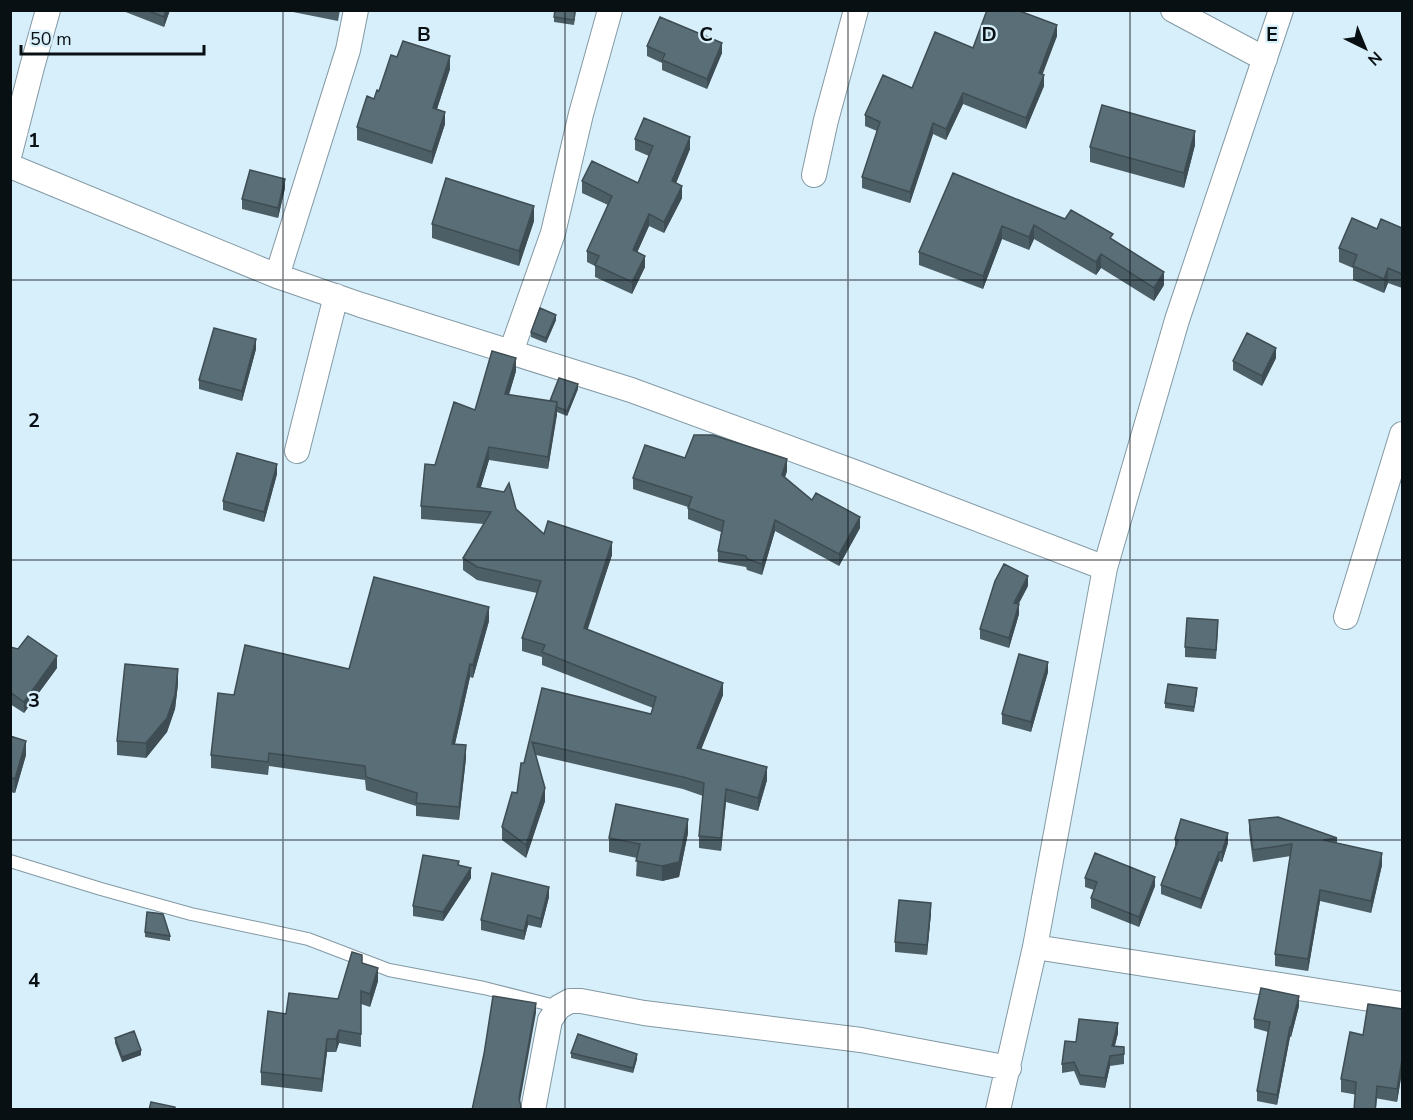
<svg xmlns="http://www.w3.org/2000/svg" width="1413" height="1120" viewBox="0 0 1413 1120" font-family="'Nunito Sans',sans-serif">
	<rect width="100%" height="100%" fill="#d7effa"/>
	<g fill="none" stroke-linecap="round" stroke-linejoin="round">
		<defs>
			<path id="lane" d="M10,861L101,889L191,914L308,939L389,970L484,988L559,1007"/>
			<path id="street" d="M1173,10L1265,59
				M10,153L32,67L48,10
				M10,166L277,276L361,305L631,390L857,473L1105,568
				M814,175L826,120L856,10
				M277,276L348,50L356,10
				M511,352L553,233L581,114L610,10
				M297,451L336,296
				M1346,617L1402,434
				M1035,947L1402,1004
				M533,1110L550,1020L559,1007L570,1001H581L644,1013L861,1040L1009,1068
				M998,1110L1035,947L1105,568L1177,320L1281,10"/>
		</defs>
		<!-- lane casing -->
		<use href="#lane" stroke="#8399a4" stroke-width="14"/>
		<!-- street casing -->
		<use href="#street" stroke="#8399a4" stroke-width="26"/>
		<!-- lane -->
		<use href="#lane" stroke="#fff" stroke-width="12"/>
		<!-- street -->
		<use href="#street" stroke="#fff" stroke-width="24"/>
	</g>
	<!-- wall -->
	<path fill="#4d5f66" d="M123,10H170L164,27L123,11Z
		M283,10H340L338,21Z
		M576,10L574,25L554,22V17Z
		M1057,36L1042,74L1044,86L1026,129L963,104L946,140L933,134L910,203L862,188V177L877,131L865,126V115L912,88L973,48Z
		M647,46L722,53L707,89L662,70V63L647,56Z
		M397,57L450,69L437,109L445,124L432,164L357,140V127L379,91Z
		M635,139L690,149L676,183L682,198L664,233L649,226L637,252L645,267L632,294L595,277V266L587,262V251L608,205L582,193V181L638,183L649,156L635,150Z
		M1195,145L1184,188L1090,162V147Z
		M953,173L1113,240L1164,285L1154,301L1101,268L1096,275L1034,239L1029,250L1002,239L983,289L919,265V252Z
		M285,188L278,218L242,209V199Z
		M534,221L519,266L432,238V224Z
		M1402,228V288L1388,283L1384,293L1353,280V268L1339,262V248L1377,229Z
		M556,320L546,343L531,337V332Z
		M256,349L242,401L199,389V380Z
		M1276,358L1262,386L1233,370V361Z
		M516,371L509,395L550,401L578,389L567,416L557,412L548,469L489,460L481,487L516,509L544,534L612,555L587,629L723,695L701,749L767,780L758,811L726,802L721,851L699,848V836L703,796L683,789L536,755L545,801L526,858L502,840V827L517,793L542,688L651,714L653,708L542,665V657L522,651V638L537,593L477,580L463,570V558L484,524L421,519V506L435,465L475,410Z
		M685,458L787,471L785,477L812,500L860,528L839,566L775,531L762,575L747,570L746,567L718,562V551L721,532L688,519V507L633,489V478Z
		M277,474L264,522L223,510V501Z
		M1028,586L1018,604L1019,614L1009,648L980,639V629Z
		M489,621L473,678L470,677L455,744L466,758L459,820L416,816V806L366,790L365,780L269,766L268,775L211,768V755L234,695L349,669Z
		M1218,630L1216,659L1185,657V647Z
		M10,647L57,668L24,713L10,704Z
		M1048,672L1031,732L1002,724V714Z
		M178,684L175,709L167,732L146,758L117,755V741Z
		M1197,692L1194,712L1165,708V703Z
		M10,736L26,755L15,793L10,792Z
		M1249,820L1337,838V843L1382,865L1371,913L1320,901L1308,971L1275,966V954L1291,856L1253,862L1249,832Z
		M688,833L679,877L662,881L636,876L637,858L609,852V838Z
		M1175,839L1228,843L1222,862L1219,861L1201,909L1161,894V885L1175,848Z
		M459,865L471,878L443,921L413,916V906Z
		M1085,878L1155,886L1139,927L1091,908V898L1094,890L1085,887Z
		M549,897L541,928L528,925L524,940L481,930V920Z
		M931,913L927,955L895,952V942Z
		M145,932L170,936V941L145,937Z
		M362,963L378,981L370,1007L361,1004V1047L339,1043L336,1052H327L322,1092L261,1085V1072L286,1014L338,999Z
		M1299,1006L1291,1037H1290L1277,1105L1257,1101V1091L1268,1032L1254,1028V1019Z
		M1402,1009V1072L1397,1102L1341,1092V1079L1363,1035Z
		M1118,1033L1115,1046L1124,1047V1064L1110,1066L1105,1088L1080,1085L1074,1071L1062,1073V1064L1076,1042Z
		M115,1038L141,1055L122,1062L115,1043Z
		M571,1053L637,1059L633,1073L571,1058Z"/>
	<!-- shaded-wall -->
	<path fill="#3e4d53" d="M166,10H170L164,27V17Z
		M1057,25V36L1039,84V73Z
		M722,43V53L707,89V79Z
		M450,56V69L433,121V108Z
		M1044,75V86L1026,129V118Z
		M963,93V104L946,140V129Z
		M445,112V124L432,164V152Z
		M933,123V134L910,203V192Z
		M1195,131V145L1184,188V173Z
		M690,137V149L672,193V181Z
		M285,179V188L278,218V208Z
		M682,186V198L664,233V222Z
		M534,206V221L519,266V251Z
		M649,214V226L633,262V250Z
		M1034,225V239L1029,250V237Z
		M1002,226V239L983,289V276Z
		M1101,254V268L1096,275V262Z
		M645,256V267L632,294V282Z
		M1388,268V283L1384,293V279Z
		M1164,272V285L1154,301V288Z
		M556,315V320L546,343V338Z
		M256,339V349L242,401V391Z
		M1276,348V358L1262,386V376Z
		M516,358V371L505,407V394Z
		M578,384V389L567,416V411Z
		M557,402V415L548,469V457Z
		M489,447V460L477,499V487Z
		M787,459V471L782,486V475Z
		M277,464V474L264,522V512Z
		M860,517V528L839,566V554Z
		M775,520V531L762,575V564Z
		M612,542V555L584,641V628Z
		M1028,576V586L1014,613V603Z
		M1019,604V614L1009,648V638Z
		M489,607V621L473,678V665Z
		M57,656V668L24,713V702Z
		M1048,662V672L1031,732V722Z
		M470,664V677L452,757V744Z
		M178,669V684L175,709L167,732L146,758V743Z
		M723,683V695L697,760V748Z
		M26,741V755L15,793V779Z
		M466,745V758L459,820V807Z
		M767,767V780L758,811V798Z
		M545,788V801L526,858V845Z
		M726,789V802L721,851V838Z
		M688,819V833L679,877L662,881V866Z
		M1228,833V843L1222,862V852Z
		M1219,852V861L1201,909V899Z
		M1382,853V865L1371,913V901Z
		M471,868V878L443,921V912Z
		M1155,877V886L1139,927V917Z
		M549,887V897L541,928V919Z
		M1320,890V901L1308,971V959Z
		M931,903V913L927,955V945Z
		M528,915V925L524,940V931Z
		M378,968V981L370,1007V994Z
		M1299,996V1006L1291,1037V1027Z
		M536,1003V1013L519,1107V1098Z
		M1118,1023V1033L1112,1056V1046Z
		M1290,1027V1037L1277,1105V1095Z
		M339,1030V1043L336,1052V1039Z
		M327,1039V1052L322,1092V1079Z
		M141,1050V1055L122,1062V1057Z
		M637,1054V1059L633,1073V1068Z
		M1110,1056V1066L1105,1088V1078Z
		M1402,1060V1072L1397,1102V1089Z
		M1377,1086V1098L1376,1110H1375Z"/>
	<!-- building -->
	<path fill="#596e77" stroke="#3e4d53" stroke-width="1.5" d="M146,10H166L164,17Z
		M555,10H575L574,20L554,17Z
		M987,10H1017L1057,25L1039,73L1044,75L1026,118L963,93L946,129L933,123L910,192L862,177L880,122L865,115L883,75L912,88L935,32L973,48Z
		M660,17L722,43L707,79L662,60L665,54L647,46Z
		M403,41L450,56L433,108L445,112L432,152L357,127L367,96L374,99L377,90L379,91L391,55L397,57Z
		M1102,105L1195,131L1184,173L1090,147Z
		M644,118L690,137L672,181L682,186L664,222L649,214L633,250L645,256L632,282L595,265L599,256L587,251L612,196L582,181L592,161L638,183L653,146L635,139Z
		M250,170L285,179L278,208L242,199Z
		M953,173L1065,219L1071,210L1113,234L1110,238L1164,272L1154,288L1101,254L1096,262L1034,225L1029,237L1002,226L983,276L919,252Z
		M446,178L534,206L519,251L432,224Z
		M1352,218L1377,229L1381,219L1402,228V274L1388,268L1384,279L1353,266L1357,255L1339,248Z
		M540,308L556,315L546,338L531,332Z
		M214,328L256,339L242,391L199,380Z
		M1247,333L1276,348L1262,376L1233,361Z
		M492,351L516,358L505,394L557,402L548,457L489,447L477,487L504,492L509,483L516,509L544,534L548,521L612,542L584,628L723,683L697,748L767,767L758,798L726,789L721,838L699,836L704,783L683,777L532,742L545,788L526,845L502,827L512,792L517,793L521,763H524L542,688L651,714L656,697L542,652L545,645L522,638L541,581L477,567L463,558L491,512L421,506L425,464L435,465L454,402L475,410Z
		M559,378L578,384L567,411L557,407V402L550,401Z
		M694,435H713L787,459L782,475L812,500L816,493L860,517L839,554L775,520L762,564L747,559L746,556L718,551L724,521L688,508L692,497L633,478L645,445L685,458Z
		M237,453L277,464L264,512L223,501Z
		M1004,564L1028,576L1014,603L1019,604L1009,638L980,629L995,581Z
		M374,577L489,607L473,665L470,664L452,744L466,745L459,807L416,803L417,793L366,777L365,766L269,753L268,762L211,755L218,693L234,695L245,645L349,669Z
		M1187,618L1218,620L1216,650L1185,647Z
		M28,636L57,656L24,702L10,692V647L18,649Z
		M1019,654L1048,662L1031,722L1002,714Z
		M125,664L178,669L175,695L167,718L146,743L117,741Z
		M1168,684L1197,688L1194,707L1165,703Z
		M10,736L26,741L15,779L10,777Z
		M616,804L688,819L679,862L662,866L636,861L640,844L609,838Z
		M1278,817L1337,838L1323,840L1382,853L1371,901L1320,890L1308,959L1275,954L1292,844L1253,850L1249,820Z
		M1181,819L1228,833L1222,852H1219L1201,899L1161,885L1178,840L1175,839Z
		M1095,853L1155,877L1139,917L1091,898L1097,882L1085,878Z
		M423,855L459,861L458,865L471,868L443,912L413,906Z
		M492,873L549,887L541,919L528,915L524,931L481,920Z
		M899,900L931,903L927,945L895,942Z
		M147,912L163,914L170,936L145,932Z
		M352,952L362,955V963L378,968L370,994L361,991V1034L339,1030L336,1039H327L322,1079L261,1072L268,1011L286,1014L289,993L338,999Z
		M1261,988L1299,996L1291,1027H1290L1277,1095L1257,1091L1270,1022L1254,1019Z
		M493,996L536,1003L519,1098L521,1107V1110H472L484,1054Z
		M1368,1004L1402,1009V1060L1397,1089L1377,1086L1375,1110H1354L1356,1082L1341,1079L1350,1032L1363,1035Z
		M1079,1019L1118,1023L1112,1046L1124,1047V1054L1110,1056L1105,1078L1080,1075L1074,1062L1062,1064L1065,1041L1076,1042Z
		M134,1031L141,1050L122,1057L115,1038Z
		M578,1034L637,1054L633,1068L571,1053Z
		M151,1102L175,1107V1110H149Z"/>
	<!-- grid -->
	<path fill="none" stroke="#081014" stroke-width="1.5" stroke-opacity="0.55" d="M283,10V1110M565,10V1110M848,10V1110M1130,10V1110M10,280H1402M10,560H1402M10,840H1402"/>
	<g font-size="20" text-anchor="middle" font-weight="bold" fill="#081014" stroke="#d7effa" stroke-width="4.5" stroke-linejoin="round" paint-order="stroke">
		<text x="424" y="41">B</text>
		<text x="706" y="41">C</text>
		<text x="989" y="41">D</text>
		<text x="1272" y="41">E</text>
		<text x="34" y="147">1</text>
		<text x="34" y="427">2</text>
		<text x="34" y="707">3</text>
		<text x="34" y="987">4</text>
	</g>
	<!-- border -->
	<rect width="1413" height="1120" fill="none" stroke="#081014" stroke-width="24"/>
	<!-- north arrow -->
	<g transform="translate(1365 48) rotate(137)" stroke="#d7effa" stroke-width="4.5" paint-order="stroke">
	<path d="M0-4.5L10 22L0 15L-10 22Z" fill="#081014"/>
	<text y="-9" font-size="16" font-weight="bold" text-anchor="middle" fill="#081014">N</text>
	</g>
	<!-- scale -->
	<path d="M21 45v9h183v-9" fill="none" stroke="#081014" stroke-width="3"/>
	<text x="30" y="45" font-size="18" fill="#081014" stroke="#d7effa" stroke-width="4.5" paint-order="stroke">50 m</text>
</svg>
